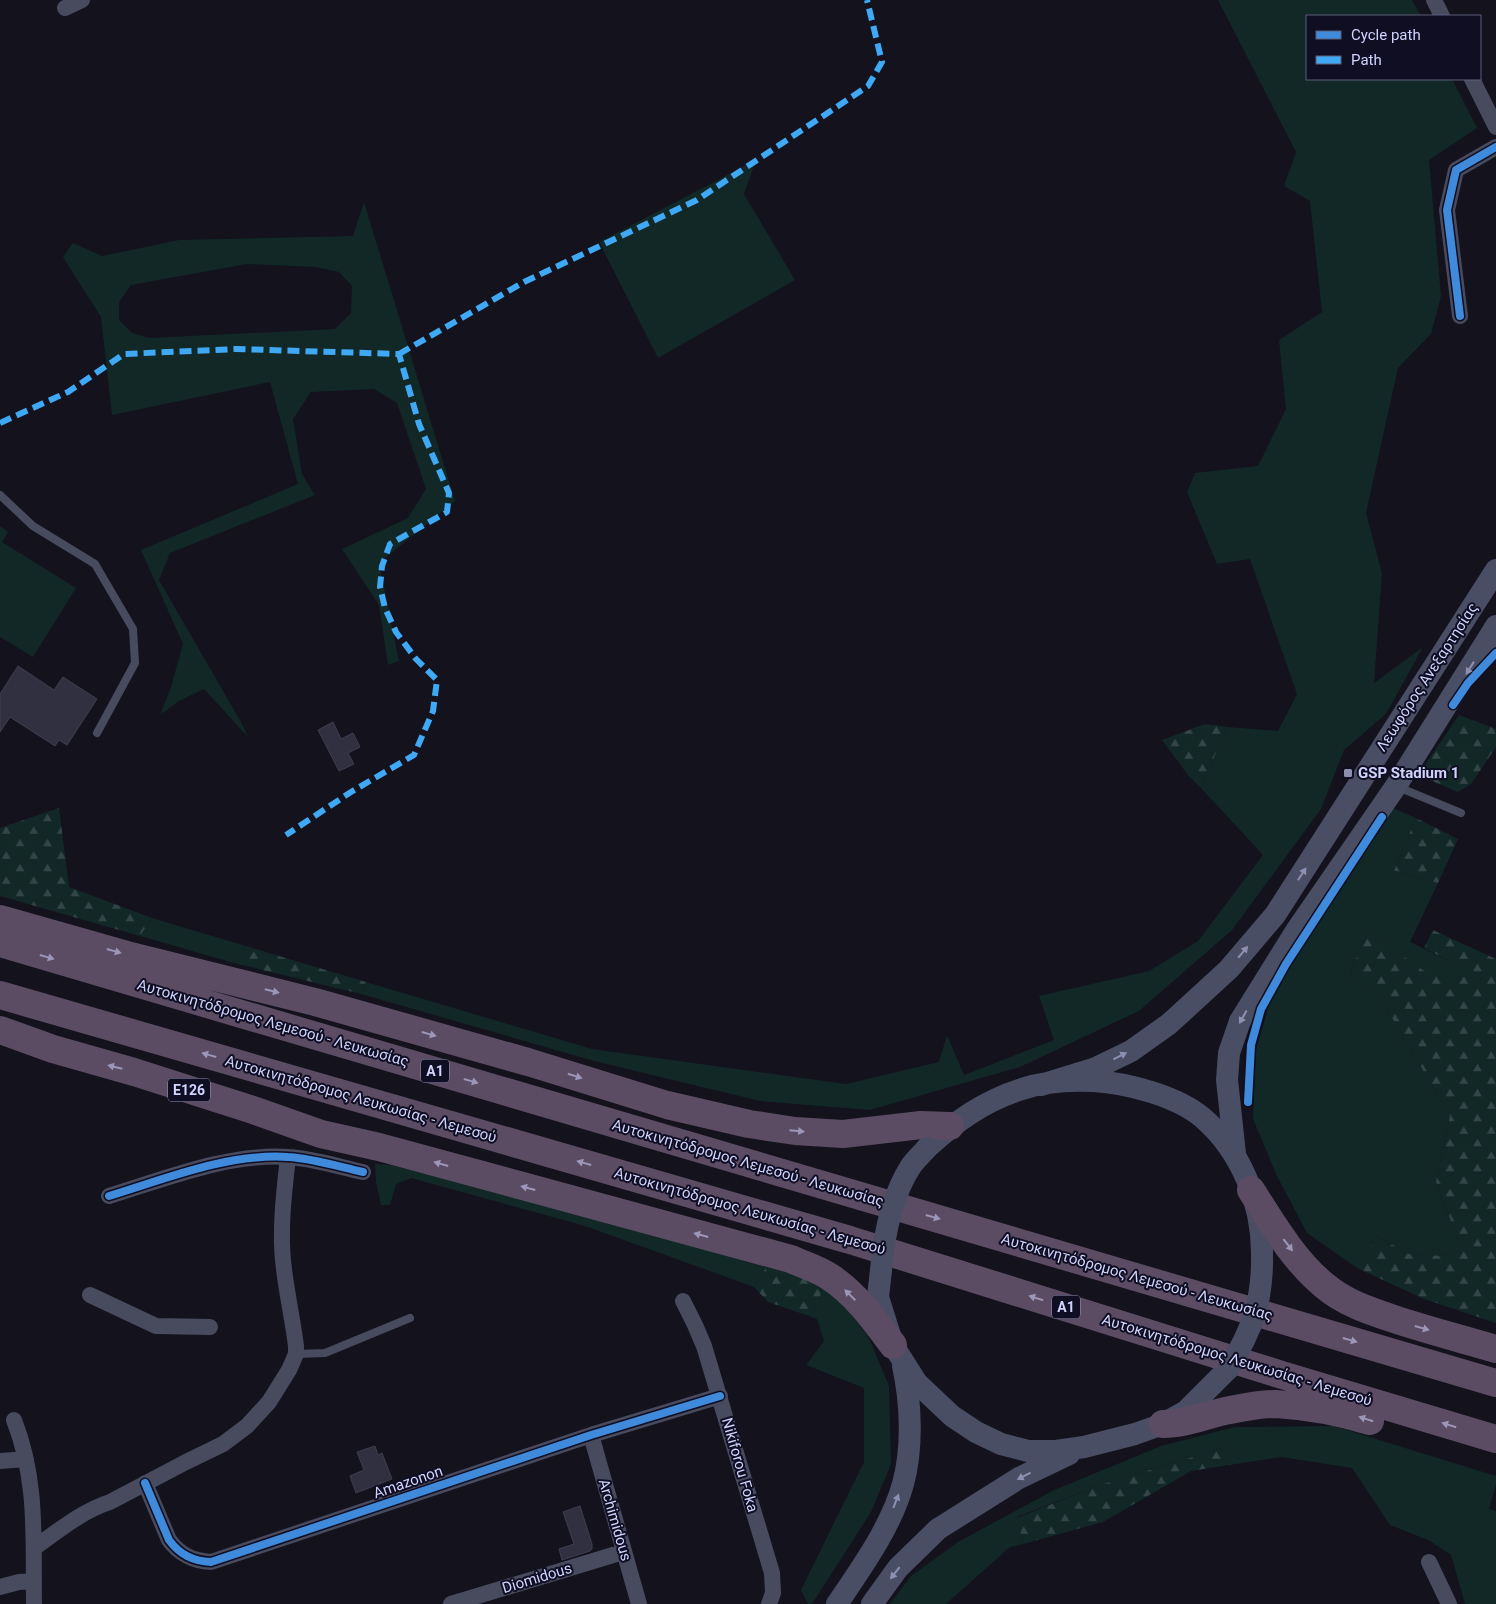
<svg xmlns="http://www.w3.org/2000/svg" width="1496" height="1604" viewBox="0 0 1496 1604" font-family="Roboto,sans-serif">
	<defs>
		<pattern id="forest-firs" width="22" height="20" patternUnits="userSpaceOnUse" patternTransform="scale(1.25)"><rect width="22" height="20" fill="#122826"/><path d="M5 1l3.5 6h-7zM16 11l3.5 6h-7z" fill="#334647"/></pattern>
	</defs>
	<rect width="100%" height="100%" fill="#13121d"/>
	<!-- grass -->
	<path fill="#122826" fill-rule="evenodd" d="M1218,0H1412L1421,16H1307V79H1452L1477,128L1429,160L1441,296L1431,334L1398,368L1366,513L1382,573L1374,683L1423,647L1386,714L1344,750L1321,809L1232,930L1139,1011L1020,1067L870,1110L760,1101L594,1061L361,994L366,982L592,1049L846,1084L939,1062L947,1035L964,1075L1054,1040L1039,996L1149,971L1198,941L1263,855L1201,788L1227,727L1278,731L1297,694L1250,559L1217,564L1187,492L1195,473L1258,466L1286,409L1279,340L1322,312L1310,201L1284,186L1296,152Z
		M756,160L744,194L795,280L658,358L599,242Z
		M364,202L455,501L379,563L399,661L388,665L379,605L342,549L408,518L426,489L397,403L374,389L311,392L293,419L302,474L315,495L170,553L159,580L241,722L248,737L204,689L179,701L160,715L171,687L183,644L141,550L298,484L270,382L112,415L101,317L63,257L73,243L102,256L179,240L353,236ZM247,264L316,267L339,272L352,286L351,313L335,329L149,338L132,333L119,320V302L131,285Z
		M0,526L8,532L2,542L76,588L33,657L0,637Z
		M1393,808L1416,818L1394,871L1438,883L1410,942L1487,979L1427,974L1368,931L1350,973L1376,991L1450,1116L1436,1182L1459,1242L1445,1256L1409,1254L1377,1236L1357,1268L1307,1233L1277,1176L1253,1119L1256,1050L1273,992Z
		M152,918L246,946L234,963L140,936Z
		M375,1164L392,1165L770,1261L754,1287L585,1226L411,1178L396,1184L390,1205H381L376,1182Z
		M823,1284L834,1292L868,1336L889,1386L891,1464L871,1512L812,1604H808L801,1590L864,1462V1388L806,1365L824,1341L817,1319L809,1316L818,1307Z
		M1334,1426L1496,1476V1484L1489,1509L1496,1511V1604H1465L1451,1555L1428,1540L1390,1525L1352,1468L1282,1457L1242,1463L1229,1446L1097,1486L1017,1517L1023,1544L1010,1547L946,1604H890L911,1576L958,1542L1052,1491L1161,1446L1235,1427Z"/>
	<!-- forest -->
	<path fill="url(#forest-firs)" d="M1459,715L1496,729V747L1471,784L1458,792L1418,775Z
		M1205,724L1227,727L1201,788L1188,775L1162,740Z
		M59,808L69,887L152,918L140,936L0,896V828Z
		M1416,818L1458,839L1438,883L1394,871Z
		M1433,930L1496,959V1323L1424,1299L1357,1268L1377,1236L1409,1254L1445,1256L1459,1242L1436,1182L1450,1116L1376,991L1350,973L1368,931L1427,973L1485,979L1424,948Z
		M246,946L366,982L361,994L234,963Z
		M770,1261L823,1284L818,1307L809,1316L768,1302L754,1287Z
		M1229,1446L1242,1463L1191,1471L1103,1522L1023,1544L1017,1518L1097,1486Z"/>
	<!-- building -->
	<path fill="#313040" stroke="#3e3e51" d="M18,666L54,690L63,677L97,699L67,745L59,740L55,746L10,717L0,732V694Z
		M333,722L341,739L353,733L360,747L348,753L354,764L339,771L318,730Z
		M375,1446L378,1455L382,1453L392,1479L356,1493L350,1476L364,1470L357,1452Z
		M580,1506L592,1544V1549L590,1551L562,1560L559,1549L574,1544L563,1512Z"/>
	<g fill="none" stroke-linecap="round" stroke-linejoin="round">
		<!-- lane -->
		<path stroke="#484a5e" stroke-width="8" d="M0,495L33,526L95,564L133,629L135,663L97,733
			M1398,787L1461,813
			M296,1354L325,1353L410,1318"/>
		<!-- street -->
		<path stroke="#484a5e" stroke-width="16" d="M1434,0L1442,16
			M65,8L82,0
			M1472,79L1496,127
			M1460,316L1447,210L1456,170L1496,147
			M109,1196C165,1179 228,1153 288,1157C311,1158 340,1167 363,1172
			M90,1295L156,1326L210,1327
			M683,1301L695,1325L704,1346L772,1573L773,1593L769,1604
			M14,1420C38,1481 33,1540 34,1604
			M591,1435L639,1604
			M0,1461L26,1459
			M145,1483L169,1540C180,1555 193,1561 211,1562L591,1435L720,1396
			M34,1548C58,1531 82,1511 110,1502L186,1462L223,1444L247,1426L269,1402L289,1370L296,1354V1346C293,1321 287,1295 284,1269C279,1233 284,1193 288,1157
			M1429,1562L1449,1604
			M0,1587L19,1582L34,1581
			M451,1604L623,1552"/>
		<!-- secondary -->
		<path stroke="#4a4e64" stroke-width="22" d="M1041,1085L1096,1068L1131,1051L1169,1024L1229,969L1275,915L1496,570
			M927,1148C956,1121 984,1101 1022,1089C1045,1081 1070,1080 1093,1081C1128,1083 1177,1096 1203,1118C1241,1151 1262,1203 1262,1253
			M1235,1154L1227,1080L1229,1053L1240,1021L1296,931L1396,786L1496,626
			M881,1270L878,1297L893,1345L917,1383L952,1416L976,1432L1001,1444L1028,1451H1056L1084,1447L1135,1434L1163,1424L1186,1411L1228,1369
			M837,1604C862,1567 891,1527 903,1484C913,1448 911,1402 903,1366
			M872,1604L898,1568L938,1529L1019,1478L1069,1454"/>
		<!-- highway -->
		<path stroke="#5c4c63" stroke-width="28" d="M0,919L127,955L315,1002L528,1062L667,1105L749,1124L795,1131L843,1134L921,1125L950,1126
			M0,943L1496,1383
			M0,995L850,1240L1282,1375L1496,1439
			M0,1030L53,1049L134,1072L253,1110L321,1134L379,1147L791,1259C804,1265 818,1269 830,1277C856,1294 875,1321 893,1345
			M1251,1190C1272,1223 1294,1261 1325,1286C1345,1303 1370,1311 1394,1319C1427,1330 1462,1339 1496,1349
			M1163,1424C1186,1424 1208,1414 1230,1410C1245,1407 1262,1404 1276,1404C1308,1406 1340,1412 1370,1421"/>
		<!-- secondary-bridge -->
		<path stroke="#4a4e64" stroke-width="22" d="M881,1270C884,1236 892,1195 911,1166C916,1159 922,1154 927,1148
			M1228,1369C1253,1329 1263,1300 1262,1253"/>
		<!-- quiet -->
		<path stroke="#3fa9f5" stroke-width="6" stroke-dasharray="12 6" stroke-linecap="butt" d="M399,354L524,282L697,200L868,86L882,62L867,0
			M0,423L68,392L124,354L236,349L399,354L419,424L449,493L447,512L390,544L382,566L380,587L385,608L396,632L416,659L437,680L433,711L414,755L351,792L286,835"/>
		<defs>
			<path id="cycleway" d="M1460,316L1447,210L1456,170L1496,147
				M1453,705L1468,683L1496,653
				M1248,1102L1251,1045L1261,1009L1286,964L1382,817
				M109,1196C165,1179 228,1153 288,1157C311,1158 340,1167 363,1172
				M145,1483L169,1540C180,1555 193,1561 211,1562L591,1435L720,1396"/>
		</defs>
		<!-- cycleway casing -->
		<use href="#cycleway" stroke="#0f0e22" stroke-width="11"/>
		<!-- cycleway -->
		<use href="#cycleway" stroke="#408adc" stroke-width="8"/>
	</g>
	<!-- one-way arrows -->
	<defs><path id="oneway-solid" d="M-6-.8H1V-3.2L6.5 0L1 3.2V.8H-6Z" transform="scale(1.25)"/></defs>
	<g fill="#8e90b1">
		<use href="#oneway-solid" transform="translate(1470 668) rotate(122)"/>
		<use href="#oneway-solid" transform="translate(1302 874) rotate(-57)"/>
		<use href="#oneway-solid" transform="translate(1243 952) rotate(-50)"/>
		<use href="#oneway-solid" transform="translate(1243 1017) rotate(119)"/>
		<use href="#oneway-solid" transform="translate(1120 1056) rotate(-27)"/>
		<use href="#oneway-solid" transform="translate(1024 1476) rotate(153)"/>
		<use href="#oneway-solid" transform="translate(896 1501) rotate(-69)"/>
		<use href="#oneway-solid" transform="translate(895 1573) rotate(128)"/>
	</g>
	<g fill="#9c96b8">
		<use href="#oneway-solid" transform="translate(114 951) rotate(16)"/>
		<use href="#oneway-solid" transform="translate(47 957) rotate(16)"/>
		<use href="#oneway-solid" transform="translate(272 991) rotate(14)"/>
		<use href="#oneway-solid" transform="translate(429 1034) rotate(16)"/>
		<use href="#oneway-solid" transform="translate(209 1055) rotate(-164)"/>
		<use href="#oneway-solid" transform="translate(115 1067) rotate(-166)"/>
		<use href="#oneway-solid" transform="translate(575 1076) rotate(18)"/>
		<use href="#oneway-solid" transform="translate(471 1081) rotate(16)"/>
		<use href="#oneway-solid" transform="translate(797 1131) rotate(5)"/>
		<use href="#oneway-solid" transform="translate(584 1163) rotate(-164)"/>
		<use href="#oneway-solid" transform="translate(441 1164) rotate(-164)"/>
		<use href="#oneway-solid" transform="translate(528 1188) rotate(-165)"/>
		<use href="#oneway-solid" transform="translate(933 1217) rotate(16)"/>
		<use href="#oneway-solid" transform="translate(701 1235) rotate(-165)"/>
		<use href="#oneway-solid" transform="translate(1288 1245) rotate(52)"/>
		<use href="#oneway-solid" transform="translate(850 1295) rotate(-135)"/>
		<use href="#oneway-solid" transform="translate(1036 1298) rotate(-163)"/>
		<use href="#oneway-solid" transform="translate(1422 1328) rotate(16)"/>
		<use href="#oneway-solid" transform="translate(1350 1340) rotate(16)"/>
		<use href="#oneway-solid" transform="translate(1366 1419) rotate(-163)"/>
		<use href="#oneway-solid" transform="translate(1449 1425) rotate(-163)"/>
	</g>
	<!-- markers -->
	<rect fill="#8e8faf" stroke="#0f0e22" stroke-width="2" x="1343" y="768" width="10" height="10" rx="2.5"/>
	<g text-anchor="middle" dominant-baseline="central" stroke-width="4" stroke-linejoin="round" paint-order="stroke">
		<!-- shield labels -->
		<g fill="#0f0e22" stroke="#9798bc" stroke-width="1">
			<rect x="421" y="1059.5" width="28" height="23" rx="4"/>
			<rect x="168" y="1078.5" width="42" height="23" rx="4"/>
			<rect x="1052" y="1295.5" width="28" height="23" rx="4"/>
		</g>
		<g font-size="14" font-weight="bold" fill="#d1d3fe">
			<text x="435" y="1071">A1</text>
			<text x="189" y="1090">E126</text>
			<text x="1066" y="1307">A1</text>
		</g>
		<!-- street labels -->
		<g font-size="15" fill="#d1d3fe" stroke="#0f0e22">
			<text transform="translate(1427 677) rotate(-57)">Λεωφόρος Ανεξαρτησίας</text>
			<text transform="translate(273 1023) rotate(16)">Αυτοκινητόδρομος Λεμεσού - Λευκωσίας</text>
			<text transform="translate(361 1099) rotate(16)">Αυτοκινητόδρομος Λευκωσίας - Λεμεσού</text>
			<text transform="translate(748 1163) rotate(16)">Αυτοκινητόδρομος Λεμεσού - Λευκωσίας</text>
			<text transform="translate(750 1211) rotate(16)">Αυτοκινητόδρομος Λευκωσίας - Λεμεσού</text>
			<text transform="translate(1137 1277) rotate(16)">Αυτοκινητόδρομος Λεμεσού - Λευκωσίας</text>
			<text transform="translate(1237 1360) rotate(17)">Αυτοκινητόδρομος Λευκωσίας - Λεμεσού</text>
			<text transform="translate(740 1465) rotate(74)">Nikiforou Foka</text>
			<text transform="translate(408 1482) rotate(-19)">Amazonon</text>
			<text transform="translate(615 1520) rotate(74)">Archimidous</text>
			<text transform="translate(537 1578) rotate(-17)">Diomidous</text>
		</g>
		<!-- poi labels -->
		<g font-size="15" font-weight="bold" fill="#d1d3fe" stroke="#0f0e22" text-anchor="start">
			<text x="1358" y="773">GSP Stadium 1</text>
		</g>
	</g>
	<!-- legend -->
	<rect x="1306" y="15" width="175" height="65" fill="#0f0e22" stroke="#5d5d7a"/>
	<rect x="1316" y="31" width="25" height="8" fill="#408adc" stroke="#5d5d7a"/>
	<text x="1351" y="40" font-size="15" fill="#d1d3fe">Cycle path</text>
	<rect x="1316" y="56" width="25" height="8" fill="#3fa9f5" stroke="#5d5d7a"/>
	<text x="1351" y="65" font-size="15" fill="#d1d3fe">Path</text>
</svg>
